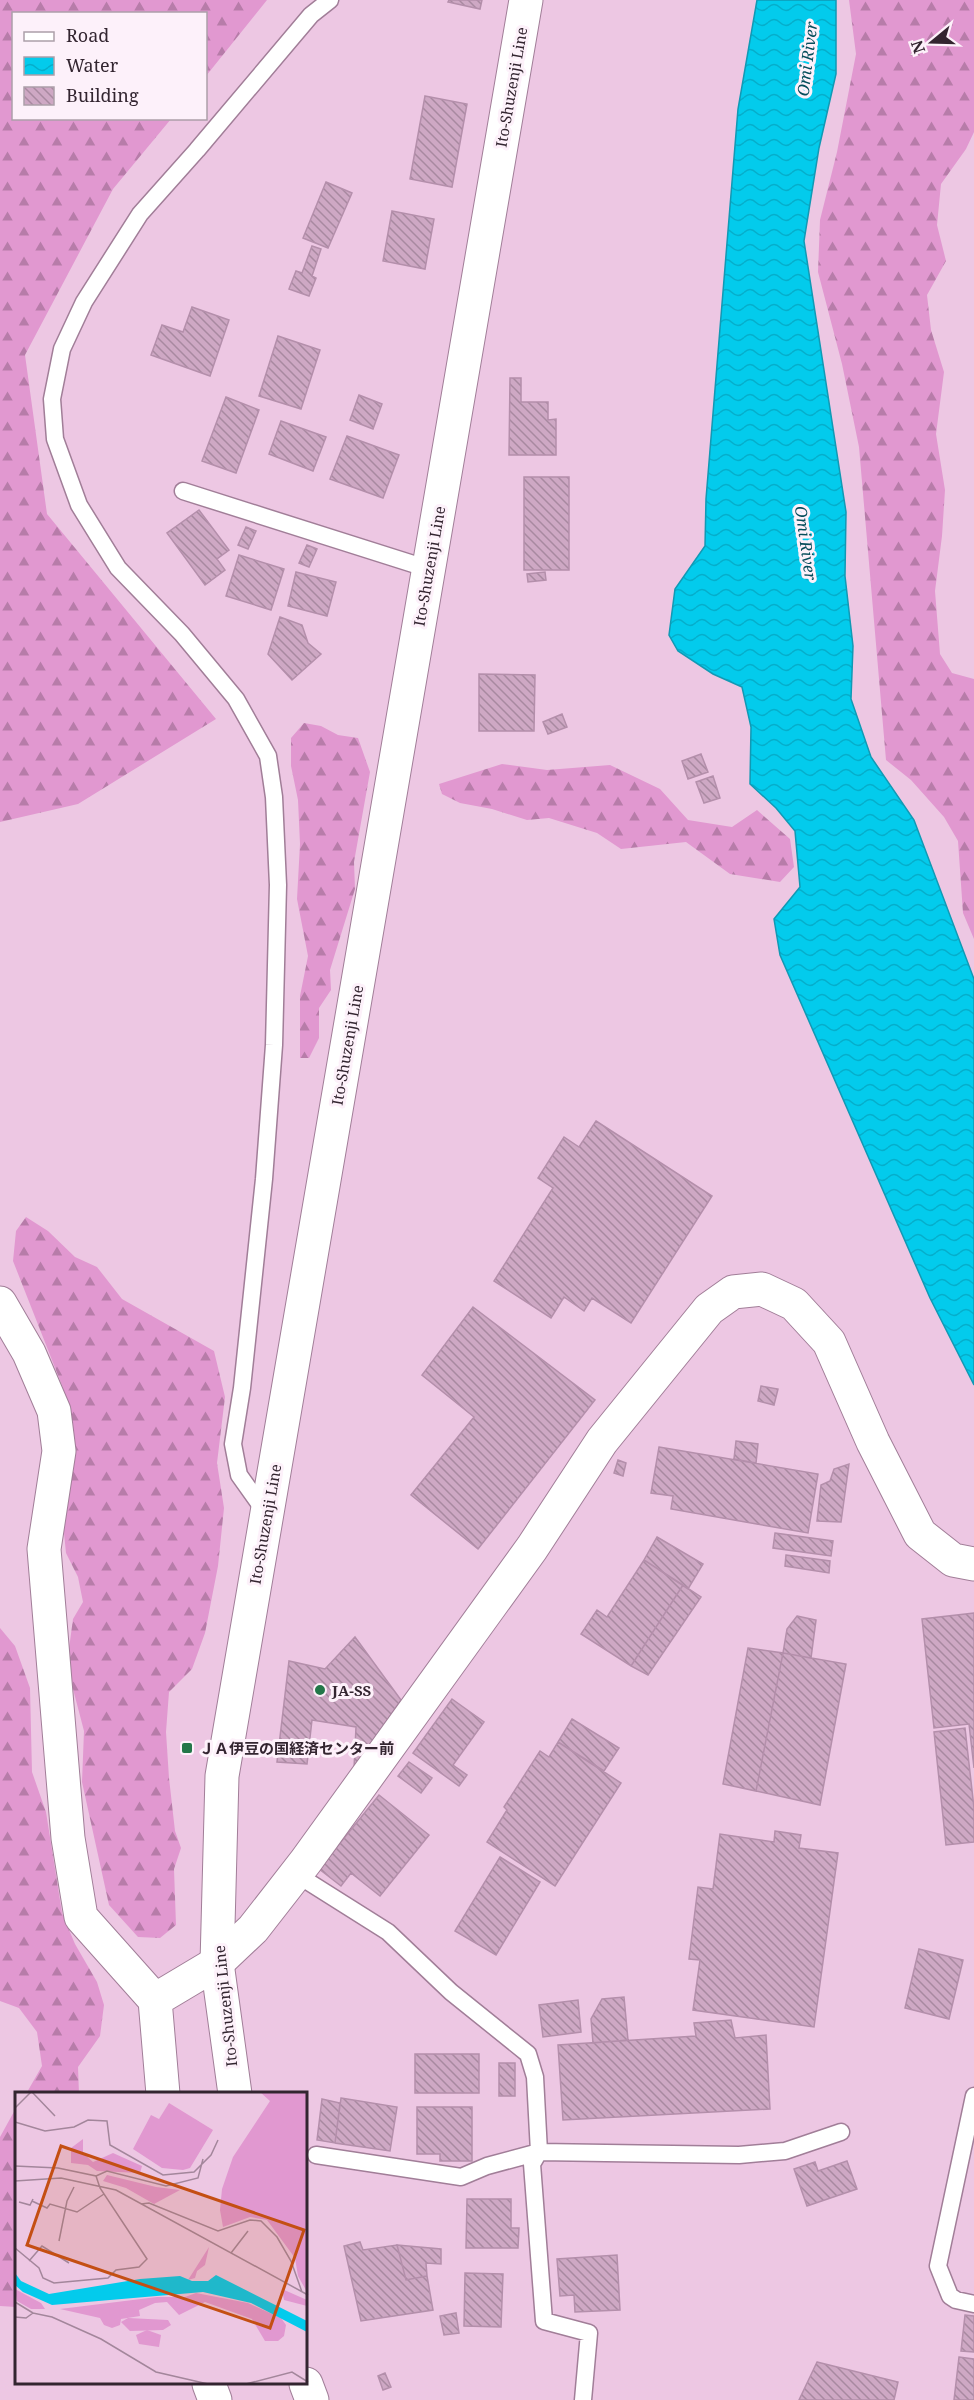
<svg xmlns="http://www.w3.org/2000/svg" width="974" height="2400" viewBox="0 0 974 2400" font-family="'Noto Serif','Noto Sans JP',serif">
	<defs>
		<pattern id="forest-firs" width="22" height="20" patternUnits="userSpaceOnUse" patternTransform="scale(1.5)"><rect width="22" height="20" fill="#e198d0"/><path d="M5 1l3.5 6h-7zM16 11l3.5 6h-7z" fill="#b77ca9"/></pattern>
		<pattern id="water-waves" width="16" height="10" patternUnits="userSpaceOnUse" patternTransform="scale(1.5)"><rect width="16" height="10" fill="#03cbec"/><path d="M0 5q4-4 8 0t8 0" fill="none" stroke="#05aecb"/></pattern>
		<pattern id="building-back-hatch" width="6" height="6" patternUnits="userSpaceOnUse" patternTransform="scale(1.5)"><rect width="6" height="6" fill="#cea8c4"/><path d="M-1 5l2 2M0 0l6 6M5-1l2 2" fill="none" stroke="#a889a0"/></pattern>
	</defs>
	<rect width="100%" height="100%" fill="#edc7e3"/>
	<!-- forest -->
	<path fill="url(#forest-firs)" d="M0,0H267L206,76V14H14V118L171,119L113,189L25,355L47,514L216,719L78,804L0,822Z
		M849,0H974V132L966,149L941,184L937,225L946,261L927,295L931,330L944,372L936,434L945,490L942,536L935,591L940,654L952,673L974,679V939L963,913L958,841L944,817L911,780L886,760L859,447L842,364L818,272L820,220L837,152L856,54Z
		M304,723L321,726L338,735L358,738L370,772L354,862L355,889L330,970L331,990L319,1008V1038L309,1058H300V996L308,956L297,899L300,844L298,800L291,766V738Z
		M502,764L547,770L610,765L660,789L688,820L732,827L757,810L790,839L794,867L780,882L730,874L686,842L621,849L597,833L549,818L527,820L492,809L460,803L442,794L439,784Z
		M26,1217L48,1231L75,1257L97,1267L122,1299L214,1351L225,1397L217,1463L224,1508L218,1566L205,1633L192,1669L169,1692L166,1732L169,1778L175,1831L181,1848L174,1869L176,1925L160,1938L138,1937L109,1905L82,1782L84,1731L73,1689L68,1656L73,1619L83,1602L78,1577L66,1553L62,1513L73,1432L63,1388L13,1261L16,1231Z
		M0,1628L15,1646L30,1688L32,1772L46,1812L62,1913L75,1944L97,1982L104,2005L100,2036L78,2067L79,2094H26L42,2066L37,2032L19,2008L0,2001Z
		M16,2108V2307L0,2306V2137Z"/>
	<!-- water -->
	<path fill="url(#water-waves)" stroke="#1199b4" stroke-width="1.5" d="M757,0H836V74L819,148L804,241L846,512L845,576L853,646L851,699L871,757L914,820L974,979V1385L930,1298L780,955L774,919L800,887L795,831L776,808L750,784L751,727L742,687L713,674L678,651L669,635L675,589L705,546L706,499L738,109Z"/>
	<!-- building -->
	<path fill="url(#building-back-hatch)" stroke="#b48fab" stroke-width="1.5" d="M449,0H482L480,9L448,2Z
		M425,96L467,104L452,187L410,179Z
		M326,182L352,193L328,248L303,238Z
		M392,211L434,219L425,269L383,261Z
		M312,246L321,249L312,276L316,278L309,296L289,289L296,271L302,273Z
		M192,307L229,320L210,376L151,355L162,325L183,332Z
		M278,336L320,350L301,409L259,396Z
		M510,378H521V402H548V420L556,419V455H509Z
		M359,395L382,404L373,429L350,420Z
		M226,397L259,410L236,473L202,461Z
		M281,421L326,437L313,471L269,454Z
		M347,436L399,455L383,498L330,479Z
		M524,477H569V570H524Z
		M199,510L229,550L217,559L225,570L205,585L167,533Z
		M246,527L256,531L248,549L238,545Z
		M307,545L317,549L309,567L299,563Z
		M239,555L284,569L271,610L226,596Z
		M296,572L336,582L327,616L288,606Z
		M545,572L546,580L528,582L527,574Z
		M280,617L302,625L308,643L321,654L292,680L268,654Z
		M479,674L535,675L534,731H479Z
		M562,714L567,727L548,734L543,722Z
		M701,754L708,772L688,779L682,761Z
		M713,776L720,798L704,803L696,782Z
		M596,1121L712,1196L631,1323L592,1298L584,1311L564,1297L551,1318L494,1281L553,1188L538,1178L564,1137L579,1147Z
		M473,1307L595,1400L478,1549L411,1495L474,1417L422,1375Z
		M761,1386L778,1389L774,1405L758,1401Z
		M736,1441L758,1444L756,1463L734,1459Z
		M659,1447L818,1474L808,1533L671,1509L673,1496L651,1493Z
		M618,1460L626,1463L623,1476L614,1473Z
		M849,1464L841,1522L817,1521L821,1485L830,1481L834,1469Z
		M775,1533L833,1541L831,1556L773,1548Z
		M657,1537L703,1564L688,1589L644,1560Z
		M786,1555L830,1561L829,1573L785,1566Z
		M644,1560L683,1585L631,1666L581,1634L597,1610L607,1617Z
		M683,1585L701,1597L648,1675L631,1666Z
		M974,1613V1768L969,1724L934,1728L922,1619Z
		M797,1616L816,1620L811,1658L783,1653L787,1629Z
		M355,1637L401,1700L354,1769L356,1727L312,1720L307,1764L277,1762L289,1661L325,1669Z
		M748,1648L783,1653L756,1791L723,1784Z
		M783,1653L846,1664L820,1805L756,1791Z
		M452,1699L484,1722L453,1765L467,1775L459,1786L413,1753Z
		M572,1719L619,1748L604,1771L558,1742Z
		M965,1728L974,1808V1842L946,1845L934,1732Z
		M558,1742L621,1783L555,1886L487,1842L507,1810L504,1807L540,1751L549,1757Z
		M409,1762L432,1778L421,1793L398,1776Z
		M379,1795L429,1835L380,1896L351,1873L341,1886L319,1869Z
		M775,1831L801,1835L799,1848L838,1853L814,2027L693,2010L700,1960L689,1959L698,1887L713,1889L720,1834L774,1842Z
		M500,1857L540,1882L496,1955L455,1931Z
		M919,1949L963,1960L949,2019L905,2008Z
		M624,1997L628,2040L593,2043L591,2019L602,1999Z
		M578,2000L581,2032L543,2037L539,2005Z
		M731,2020L735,2038L766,2035L770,2109L563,2120L558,2045L696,2036L694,2023Z
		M415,2054H479V2093H415Z
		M499,2063H515V2096H499Z
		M341,2098L397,2107L390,2151L335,2143Z
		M322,2099L340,2103L335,2143L317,2140Z
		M417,2107H472V2161H440V2154H417Z
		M847,2161L857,2189L807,2206L794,2169L815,2162L818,2171Z
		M467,2199H511V2228H519L518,2248H466Z
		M360,2242L363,2250L397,2245L406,2280L427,2276L433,2310L361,2321L344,2246Z
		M397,2245L441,2249V2264L426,2263L427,2276L406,2280Z
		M617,2255L620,2310L575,2312L574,2295L560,2296L557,2259Z
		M465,2273L503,2274L501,2327L464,2326Z
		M456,2313L459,2333L444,2335L440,2316Z
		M965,2315L974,2316V2352L961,2351Z
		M959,2357L974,2359V2400H954Z
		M817,2362L898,2382L894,2400H799Z
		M385,2373L391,2387L383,2390L378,2376Z"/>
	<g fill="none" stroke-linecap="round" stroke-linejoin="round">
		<defs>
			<path id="lane" d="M183,491L429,569
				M266,1513L239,1475L233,1444L242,1388L264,1179L274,1045L278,885L274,797L268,756L236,699L182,634L118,568L79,505L55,439L52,399L62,349L84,302L140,214L197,150L311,15L330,0
				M296,1874L388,1932L451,1992L528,2054L535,2077L539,2152L532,2164L544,2321L589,2333L583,2400
				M974,2096L938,2266L950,2296L956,2300L974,2304
				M316,2155L461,2177L487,2166L539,2152L739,2155L785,2151L841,2132"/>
			<path id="street" d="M0,1303L29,1353L54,1411L59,1451L44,1549L68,1838L81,1917L155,2000
				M163,2094L155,2000L217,1963L253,1929L306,1861L532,1548L602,1441L709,1309L733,1292L762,1289L794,1304L829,1342L873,1442L920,1534L953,1560L974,1564
				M209,2384L215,2400"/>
			<path id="primary" d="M235,2094L217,1963L222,1776L526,0
				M306,2384L312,2400"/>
		</defs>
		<!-- lane casing -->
		<use href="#lane" stroke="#a17e98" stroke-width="19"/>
		<!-- street casing -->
		<use href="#street" stroke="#a17e98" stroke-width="35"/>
		<!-- primary casing -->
		<use href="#primary" stroke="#a17e98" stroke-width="35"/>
		<!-- lane -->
		<use href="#lane" stroke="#fff" stroke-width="16"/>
		<!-- street -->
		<use href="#street" stroke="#fff" stroke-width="33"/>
		<!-- primary -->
		<use href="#primary" stroke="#fff" stroke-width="33"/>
	</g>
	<!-- markers -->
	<g fill="#237749" stroke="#fdf1fa" stroke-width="2">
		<circle cx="320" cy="1690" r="6"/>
		<rect x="181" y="1742" width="12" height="12" rx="3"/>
	</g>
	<g text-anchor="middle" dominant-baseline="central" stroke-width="6" stroke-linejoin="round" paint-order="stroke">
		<!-- street labels -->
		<g font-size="15" fill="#332530" stroke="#fdf1fa">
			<text transform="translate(511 87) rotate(-80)">Ito-Shuzenji Line</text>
			<text transform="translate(429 566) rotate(-80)">Ito-Shuzenji Line</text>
			<text transform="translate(347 1045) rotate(-80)">Ito-Shuzenji Line</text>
			<text transform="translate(265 1524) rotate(-80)">Ito-Shuzenji Line</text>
			<text transform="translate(225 2006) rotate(-96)">Ito-Shuzenji Line</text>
		</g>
		<!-- poi labels -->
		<g font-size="15" font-weight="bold" fill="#332530" stroke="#fdf1fa" text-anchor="start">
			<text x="332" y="1690">JA-SS</text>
			<text x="199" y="1748">ＪＡ伊豆の国経済センター前</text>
		</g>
		<!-- water labels -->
		<g font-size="16" font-style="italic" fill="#064d5b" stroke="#fdf1fa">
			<text transform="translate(807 59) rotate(-83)">Omi River</text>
			<text transform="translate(806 543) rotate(82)">Omi River</text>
		</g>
	</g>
	<!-- overview -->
	<g transform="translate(15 2092)">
		<rect width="292" height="292" fill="#edc7e3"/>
		<path d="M245,0H292V200L283,184L280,166L252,128L235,125L208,135L205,118L207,97L218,65L255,9ZM68,47V61L78,70L98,61L127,74L125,81L82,79L73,73L56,71V56ZM92,83L141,95L165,98L139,112L111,96L88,89ZM194,155L190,173L182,179L180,186L173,188ZM0,197L26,211L30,217H16L2,209ZM267,197L292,208V214L269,208ZM181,201L233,211L266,226L271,233L269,244L263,249H250L237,227L190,210L164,223L152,210L140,211L124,218L125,224L106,227L105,233L97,236L89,233L85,226L45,217L142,205H170ZM113,226L153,228L156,233L148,238L115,239L106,230Z" fill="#e198d0"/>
		<path d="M132,238L146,243L144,255L124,252L121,243Z" fill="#e198d0"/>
		<path d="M154,11L198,38L175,76L168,78L147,76L118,57L136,23L144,27Z" fill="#e198d0"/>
		<path d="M0,181L6,189L34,202L125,187L165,184L177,189H193L201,183L292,229V240L236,211L188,200L37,213L8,200L0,193Z" fill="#03cbec"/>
		<path fill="none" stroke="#a3869b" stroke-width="1.5" d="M17,0L40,24M0,16L16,0M0,30L30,39L59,35L73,28L92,29L95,53L148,83L179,80L196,63L203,48M0,74L43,76L81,84L85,96L132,167L124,175L101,178L93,186L39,191L28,186L24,176L0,156M81,84L92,79L151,94L183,86L188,67M0,89L46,86L101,98L293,203M17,109L32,116L35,112L62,120L89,102M4,110L15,113L18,107M126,112L134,111L203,139L235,128L246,129L262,145L276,169L287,200M44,149L52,109L59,95M216,161L233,139M14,169L27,154L54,171M0,210L18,221M0,225L11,226L18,221L37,225L86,247L141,280L193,292M231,292L277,280L293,290"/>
		<path fill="#c44f13" fill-opacity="0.15" stroke="#c44f13" stroke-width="3" d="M46,54L289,138L255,236L12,153Z"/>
		<rect width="292" height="292" fill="none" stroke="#332530" stroke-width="3"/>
	</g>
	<!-- legend -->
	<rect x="12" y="12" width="195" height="108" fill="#fdf1fa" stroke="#ac9fa9" stroke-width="1.5"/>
	<rect x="24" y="32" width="30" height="9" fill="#ffffff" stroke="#ac9fa9" stroke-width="1.5"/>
	<text x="66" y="42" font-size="18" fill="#332530">Road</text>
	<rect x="24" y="57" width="30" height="18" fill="url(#water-waves)" stroke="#ac9fa9" stroke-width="1.5"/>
	<text x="66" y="72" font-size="18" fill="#332530">Water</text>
	<rect x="24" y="87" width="30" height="18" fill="url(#building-back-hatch)" stroke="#ac9fa9" stroke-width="1.5"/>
	<text x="66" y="102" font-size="18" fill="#332530">Building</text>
	<!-- north arrow -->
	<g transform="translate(932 42) rotate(251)" stroke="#fdf1fa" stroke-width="4.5" paint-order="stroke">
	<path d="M0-4.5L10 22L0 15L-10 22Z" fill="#332530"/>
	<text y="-9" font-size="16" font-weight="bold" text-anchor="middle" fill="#332530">N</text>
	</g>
</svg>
